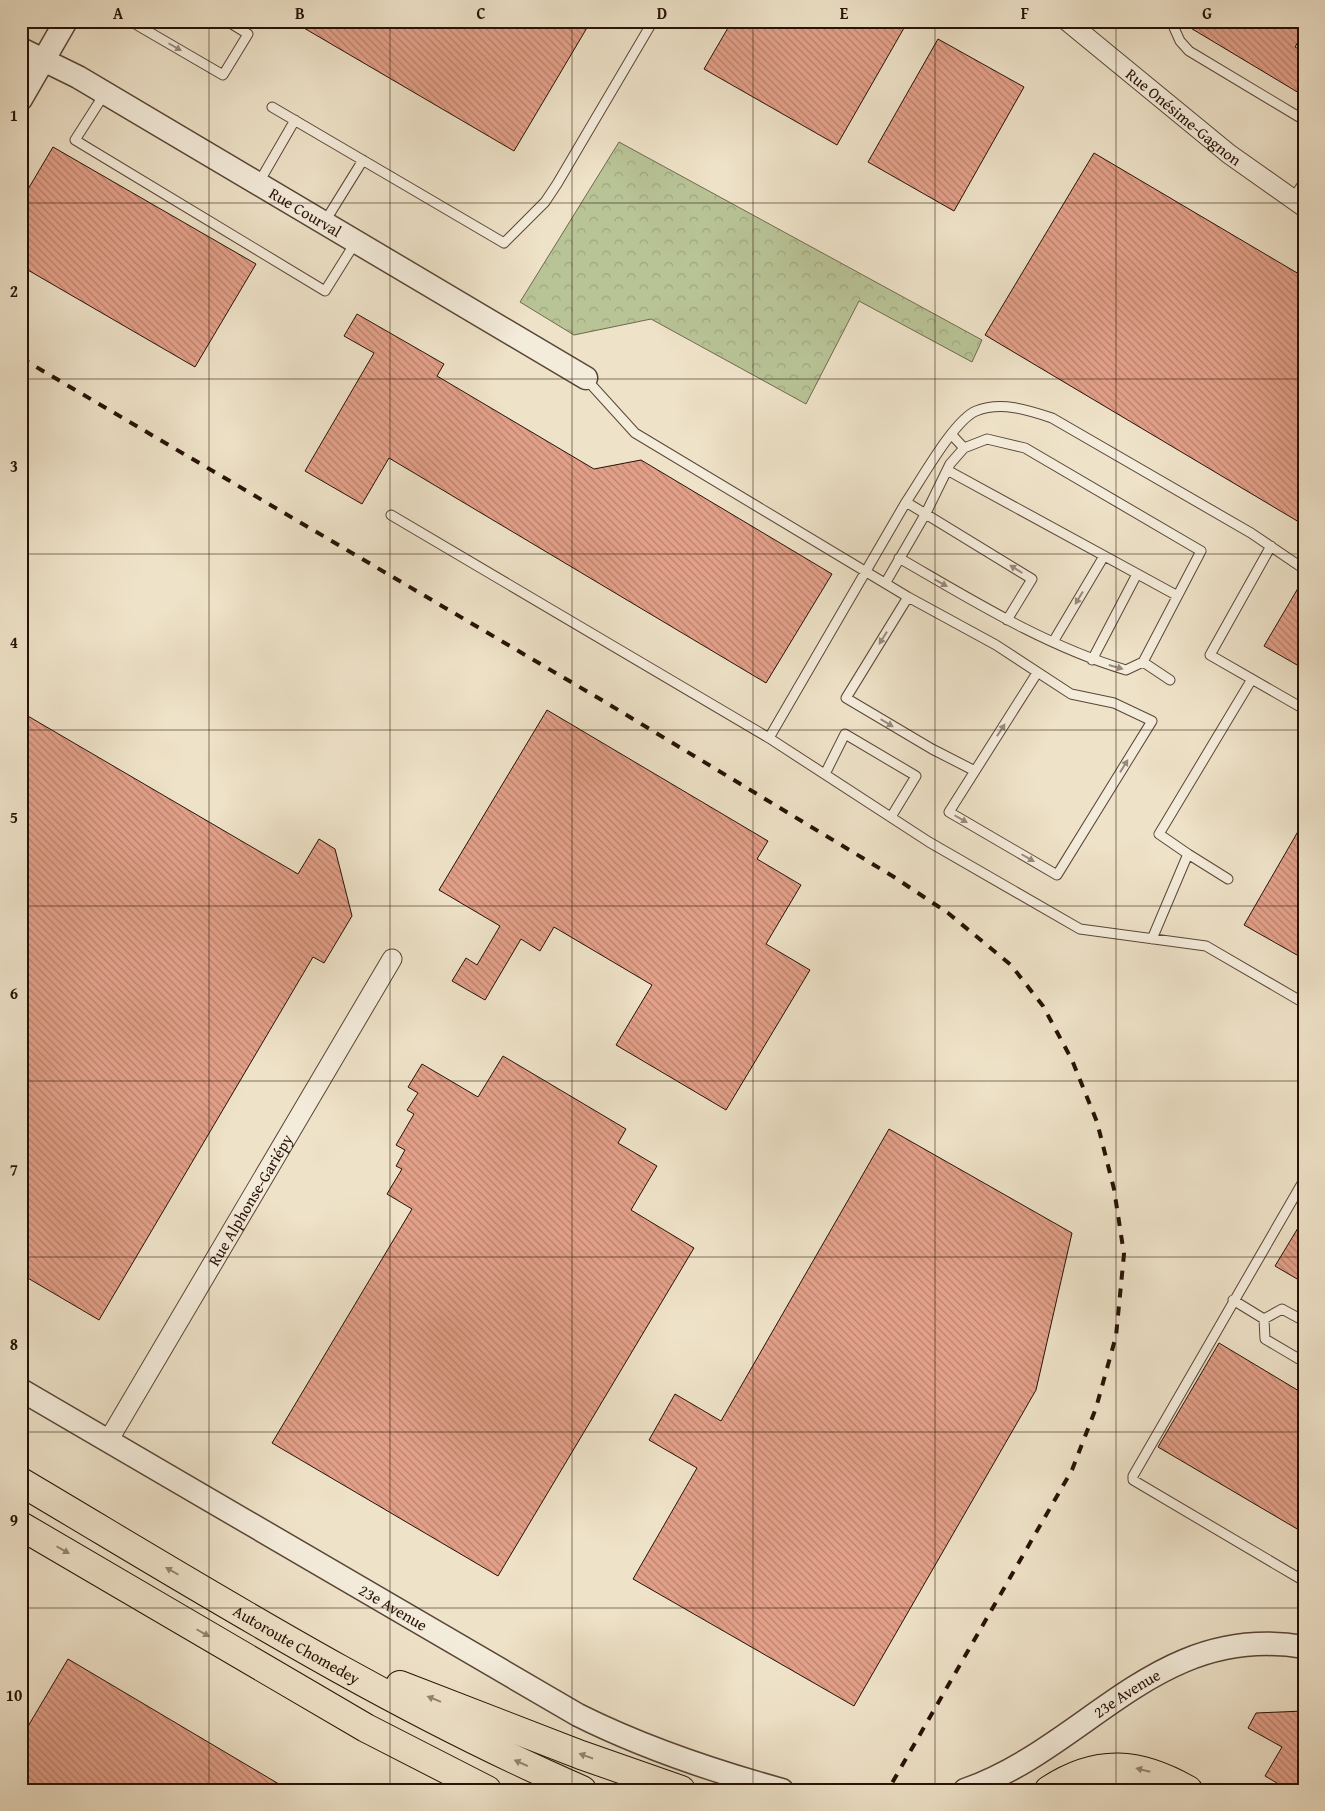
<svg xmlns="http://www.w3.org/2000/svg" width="1325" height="1811" viewBox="0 0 1325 1811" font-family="'Gentium Book Plus',serif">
	<defs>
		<pattern id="forest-crowns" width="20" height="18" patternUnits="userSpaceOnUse" patternTransform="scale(1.25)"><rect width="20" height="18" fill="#b8c396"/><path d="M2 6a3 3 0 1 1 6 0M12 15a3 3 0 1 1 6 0" fill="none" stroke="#9ea680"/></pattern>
		<pattern id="building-back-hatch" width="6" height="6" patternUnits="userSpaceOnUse" patternTransform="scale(1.25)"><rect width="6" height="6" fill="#e3a089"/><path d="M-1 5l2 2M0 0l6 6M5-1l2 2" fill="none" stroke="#b8816e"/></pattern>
	</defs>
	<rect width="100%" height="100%" fill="#eee2c8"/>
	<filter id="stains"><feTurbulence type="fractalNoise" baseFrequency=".004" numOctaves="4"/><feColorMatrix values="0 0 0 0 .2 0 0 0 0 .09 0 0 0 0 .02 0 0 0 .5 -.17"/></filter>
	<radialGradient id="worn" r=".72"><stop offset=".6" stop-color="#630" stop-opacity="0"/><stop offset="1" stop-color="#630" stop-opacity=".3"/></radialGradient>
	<!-- forest -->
	<path fill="url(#forest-crowns)" stroke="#706a4e" d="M619,142L982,340L972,362L859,301L806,404L651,319L574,335L520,302Z"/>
	<!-- building -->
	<path fill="url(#building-back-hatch)" stroke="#281206" d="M292,21H591L514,151Z
		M732,21H908L837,145L704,69Z
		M1179,21H1304V32L1295,47L1304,52V96Z
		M938,39L1024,87L954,211L868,162Z
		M53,147L256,264L195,367L21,266V201Z
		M1094,153L1304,277V525L985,335Z
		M357,314L444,364L437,376L594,469L641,460L832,574L766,683L389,458L362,504L305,471L374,353L344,336Z
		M1304,578V669L1264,646Z
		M547,710L768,841L757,859L801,885L766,944L810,970L726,1110L616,1045L652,985L554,927L540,951L521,939L485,1000L452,981L466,958L477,965L500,926L439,890Z
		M21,712L298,874L319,839L335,849L352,916L324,963L313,957L99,1320L21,1274Z
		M1304,821V959L1244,925Z
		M503,1056L626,1129L618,1143L657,1166L631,1210L694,1248L498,1576L272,1443L412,1209L387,1194L402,1169L396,1166L405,1150L396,1145L414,1114L407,1110L418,1093L408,1087L422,1064L478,1097Z
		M889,1129L1072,1233L1036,1390L854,1706L633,1579L697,1468L649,1440L675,1394L721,1421Z
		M1304,1218V1283L1275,1266Z
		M1219,1343L1304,1394V1533L1158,1447Z
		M68,1659L289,1790H21V1738Z
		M1304,1711V1790H1289L1265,1776L1282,1747L1248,1728L1256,1713Z"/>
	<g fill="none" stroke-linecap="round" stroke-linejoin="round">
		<defs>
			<path id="service" d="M139,21L137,25L223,75L248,34L227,21
				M1171,21L1180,41L1189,51L1304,120
				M105,93L75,140L325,291L355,243
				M272,107L504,243L545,202L557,184L653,21
				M258,184L295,120
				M1292,200L1304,182
				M324,223L363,160
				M586,379L635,433L908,597L996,645L1071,694L1114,703L1152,721L1057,875L949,812L1037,673
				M951,434L964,448
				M947,470L1176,595
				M906,502C921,480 954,420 976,411C1001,401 1028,410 1052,418L1251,533L1304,569
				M391,515L769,738
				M1271,546L1210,655L1304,709
				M886,582L926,513L950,464L964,448L987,439L1025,448L1201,551L1143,662L1126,670C1045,646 972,600 899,558
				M908,597L846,698L932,749L975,771
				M1007,620L1032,579L906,502L769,738L929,842L1080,929L1206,946L1304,1003
				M1053,642L1104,556
				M1092,660L1137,574
				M1143,662L1170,680
				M825,774L845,734L916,776L891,817
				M1188,854L1228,879
				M1152,939L1188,854L1159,834L1252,679
				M1304,1180L1133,1476V1480L1304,1581
				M1233,1300L1264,1319L1265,1339L1304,1362
				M1264,1319L1282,1309L1304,1321"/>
			<g id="minor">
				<path id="s1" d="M1067,21L1229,154L1304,207"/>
				<path id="s2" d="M108,1441L392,959"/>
			</g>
			<g id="tertiary">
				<path id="s3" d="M21,49L78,77L586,378"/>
				<path d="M21,99L66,21"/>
				<path id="s4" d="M21,1390L578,1715C642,1747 713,1771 782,1790"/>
				<path id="s5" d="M965,1790C1088,1747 1157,1622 1304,1647"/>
			</g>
			<g id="motorway">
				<path id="s6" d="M21,1482C205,1591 386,1705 582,1790"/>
				<path d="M21,1526L366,1728L487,1790"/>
				<path d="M400,1685L581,1755L681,1790"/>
				<path d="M1049,1790C1098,1758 1139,1762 1188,1790"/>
				<path d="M1094,1790L1114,1787L1140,1790"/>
			</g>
		</defs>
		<!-- service casing -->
		<use href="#service" stroke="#5a4636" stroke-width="11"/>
		<!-- minor casing -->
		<use href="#minor" stroke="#5a4636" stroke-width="21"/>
		<!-- tertiary casing -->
		<use href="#tertiary" stroke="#5a4636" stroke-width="25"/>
		<!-- motorway casing -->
		<use href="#motorway" stroke="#281206" stroke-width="30"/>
		<!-- service -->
		<use href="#service" stroke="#f4ecdb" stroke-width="9"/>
		<!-- minor -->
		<use href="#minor" stroke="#f4ecdb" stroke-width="19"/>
		<!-- tertiary -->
		<use href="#tertiary" stroke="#f4ecdb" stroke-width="22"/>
		<!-- motorway -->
		<use href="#motorway" stroke="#eee2c8" stroke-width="28"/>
		<!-- rail -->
		<path stroke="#281206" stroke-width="4" stroke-dasharray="9 9" stroke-linecap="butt" d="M21,358L605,702L894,877L948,913L1011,965L1043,1006L1072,1060L1097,1122L1114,1189L1124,1254L1116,1336L1096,1408L1072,1470L888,1790"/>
	</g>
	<!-- one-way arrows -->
	<defs><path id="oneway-solid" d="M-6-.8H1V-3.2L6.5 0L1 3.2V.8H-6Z" transform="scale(1.25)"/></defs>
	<g fill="#988a7b">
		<use href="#oneway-solid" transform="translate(175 47) rotate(30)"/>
		<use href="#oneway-solid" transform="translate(1016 569) rotate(-148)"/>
		<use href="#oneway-solid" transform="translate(941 583) rotate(30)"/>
		<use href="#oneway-solid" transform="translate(1079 598) rotate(121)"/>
		<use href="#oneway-solid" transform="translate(883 638) rotate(122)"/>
		<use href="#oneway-solid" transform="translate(1116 667) rotate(16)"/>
		<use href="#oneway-solid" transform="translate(887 723) rotate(31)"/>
		<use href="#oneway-solid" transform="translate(1001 730) rotate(-57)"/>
		<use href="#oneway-solid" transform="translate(1124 766) rotate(-58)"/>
		<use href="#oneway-solid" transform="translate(961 819) rotate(30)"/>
		<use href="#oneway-solid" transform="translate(1028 858) rotate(30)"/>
	</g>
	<g fill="#958471">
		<use href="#oneway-solid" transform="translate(63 1550) rotate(30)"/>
		<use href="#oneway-solid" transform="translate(172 1571) rotate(-150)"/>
		<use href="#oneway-solid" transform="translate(203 1633) rotate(30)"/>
		<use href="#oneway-solid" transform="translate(434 1699) rotate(-158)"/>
		<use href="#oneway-solid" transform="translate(586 1756) rotate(-161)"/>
		<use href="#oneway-solid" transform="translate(521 1763) rotate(-156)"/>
		<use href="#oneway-solid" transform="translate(1143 1770) rotate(-166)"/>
	</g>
	<!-- grid -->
	<path fill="none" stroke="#281206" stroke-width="1" stroke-opacity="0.55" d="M209,21V1790M390,21V1790M572,21V1790M753,21V1790M935,21V1790M1116,21V1790M21,203H1304M21,379H1304M21,554H1304M21,730H1304M21,906H1304M21,1081H1304M21,1257H1304M21,1432H1304M21,1608H1304"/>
	<g text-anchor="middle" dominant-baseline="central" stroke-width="4" stroke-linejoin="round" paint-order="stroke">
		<!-- street labels -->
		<g font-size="16" fill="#281206" stroke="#f4ecdb">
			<text stroke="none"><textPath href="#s1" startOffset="151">Rue Onésime-Gagnon</textPath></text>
			<text stroke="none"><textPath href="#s3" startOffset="328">Rue Courval</textPath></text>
			<text stroke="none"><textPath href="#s2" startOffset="280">Rue Alphonse-Gariépy</textPath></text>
			<text stroke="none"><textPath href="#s4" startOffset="431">23e Avenue</textPath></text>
			<text stroke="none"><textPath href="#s6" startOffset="320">Autoroute Chomedey</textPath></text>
			<text stroke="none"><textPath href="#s5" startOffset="189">23e Avenue</textPath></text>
		</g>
	</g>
	<!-- margin -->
	<rect width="1325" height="1811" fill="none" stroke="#eee2c8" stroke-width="55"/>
	<rect x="28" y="28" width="1270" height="1756" fill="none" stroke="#281206" stroke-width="2"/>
	<g font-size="16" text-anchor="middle" font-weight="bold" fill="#281206">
		<text x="118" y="19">A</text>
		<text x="300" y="19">B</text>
		<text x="481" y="19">C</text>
		<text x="662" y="19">D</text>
		<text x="844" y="19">E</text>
		<text x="1025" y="19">F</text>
		<text x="1207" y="19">G</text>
		<text x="14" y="121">1</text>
		<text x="14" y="297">2</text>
		<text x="14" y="472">3</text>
		<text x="14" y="648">4</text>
		<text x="14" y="823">5</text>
		<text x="14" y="999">6</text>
		<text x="14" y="1175">7</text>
		<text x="14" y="1350">8</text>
		<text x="14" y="1526">9</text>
		<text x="14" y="1701">10</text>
	</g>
	<rect width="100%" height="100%" filter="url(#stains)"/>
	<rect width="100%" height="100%" fill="url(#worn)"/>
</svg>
